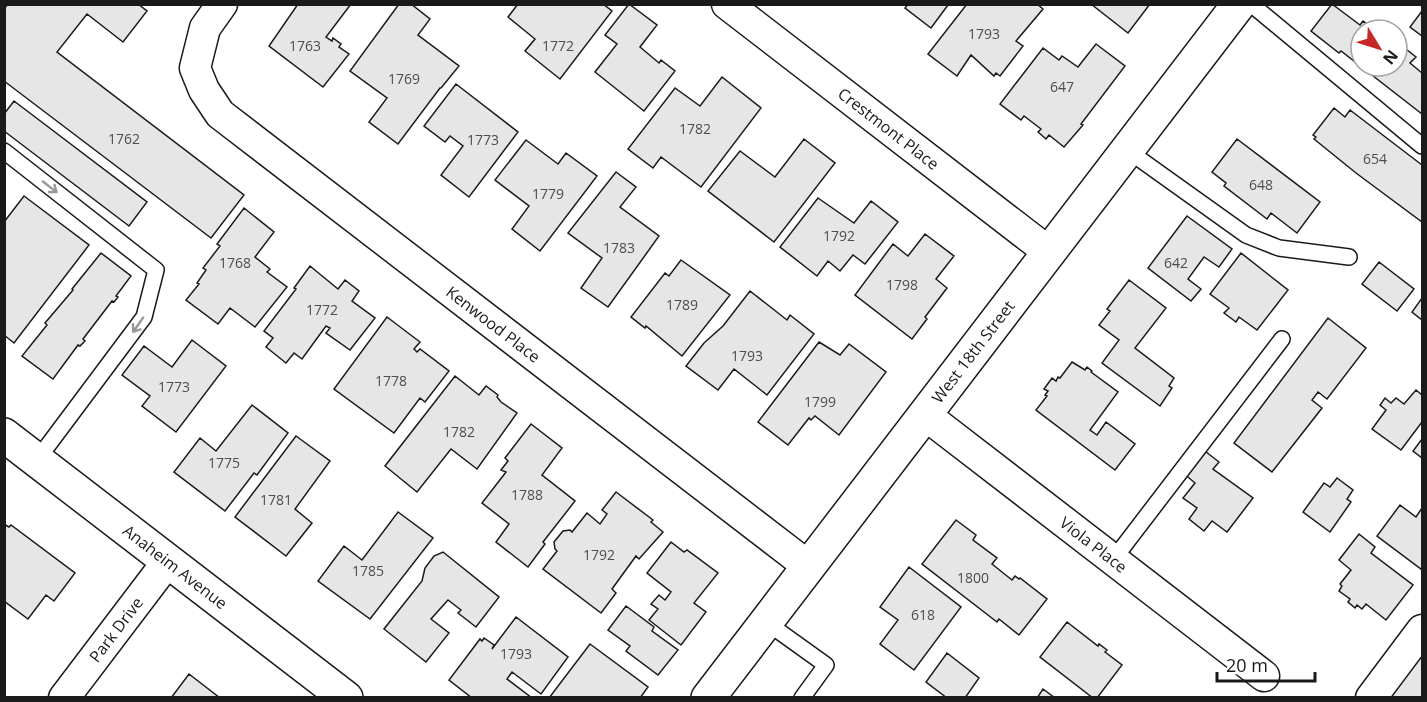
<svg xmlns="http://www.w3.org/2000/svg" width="1427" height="702" viewBox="0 0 1427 702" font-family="'Open Sans',sans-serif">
	<rect width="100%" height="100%" fill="#fff"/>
	<!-- building -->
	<path fill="#e6e6e6" stroke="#1a1a1a" stroke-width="1.5" d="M8,4H138L147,11L123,42L87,14L57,52L244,195L211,238L4,81V9Z
		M298,4H351L326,37L332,41L333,38L341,44L339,47L349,54L323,87L269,46Z
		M399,4H411L430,19L418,35L459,66L441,88H440L398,144L369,122L387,98L350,71Z
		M518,4H603L612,11L560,79L525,51L535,39L508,17Z
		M629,4L657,25L640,47L659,63L661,60L675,71L644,111L595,72L617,44L605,35Z
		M908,4H947L948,5L931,28L905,8Z
		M967,4H1037L1043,9L1016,41L1023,46L1000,76L996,73L994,76L971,55L957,76L928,54Z
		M1091,4H1150L1128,33Z
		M1332,4L1360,25L1363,21L1375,30H1361V66H1397V42L1416,57L1410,63L1422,73V114L1341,51L1339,53L1311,31Z
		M1422,11V36L1410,27Z
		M1096,44L1125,66L1081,124L1083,125L1064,147L1049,135L1046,139L1038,132L1041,129L1024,116L1021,120L1000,104L1043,48L1059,60L1062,56L1078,67Z
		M722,77L761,108L701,187L661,157L653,168L628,149L675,88L700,106Z
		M456,84L518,132L469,197L441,175L463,146L450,136L445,142L424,126Z
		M14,101L147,202L129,226L4,131V114Z
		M1334,108L1345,117L1350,110L1422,165V222L1356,173L1314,139L1316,137L1313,135Z
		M804,139L835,163L774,242L708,191L740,151L775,177Z
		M1237,139L1320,202L1297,233L1271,213L1267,219L1224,186L1226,183L1212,172Z
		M526,140L558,164L566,153L597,176L540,251L512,229L529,206L495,180Z
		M616,172L636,187L620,207L659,236L608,307L581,288L602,258L568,233Z
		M24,196L89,245L14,343L4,335V222Z
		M818,198L854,223L871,201L898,222L865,264L853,255L840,271L828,261L817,276L780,247Z
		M244,208L274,232L255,257L270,269L267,272L287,287L255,327L230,308L218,324L186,300L199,284L197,283L206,270L203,268L220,246L217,244Z
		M1187,216L1232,249L1219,267L1204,257L1188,279L1201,289L1191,301L1148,268Z
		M925,234L954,256L936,279L947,288L925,317L927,319L912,339L855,295L893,244L908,256Z
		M101,253L131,276L116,296L118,297L114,302L112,301L83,339L85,341L80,346L78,345L53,379L22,356L47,325L45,323L73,290L72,289Z
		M1241,253L1288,290L1257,330L1239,317L1236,322L1224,313L1229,308L1210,294Z
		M681,260L730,295L682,356L646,326L645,328L631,317L665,273L669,276Z
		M1379,262L1414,289L1397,311L1362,284Z
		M310,266L338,289L345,280L359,291L352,301L375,318L350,350L326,333L330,328L326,326L302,359L294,353L286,363L266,347L273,338L264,331L296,289L294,288Z
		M1129,280L1166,308L1135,348L1174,378L1169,386L1172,388L1160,406L1102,363L1119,340L1099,325L1110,311L1107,309Z
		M750,291L787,320L790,315L814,334L767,395L734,369L718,390L686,366L704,343L723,326Z
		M1422,298V320L1412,312Z
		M387,317L420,342L414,349L417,352L420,349L449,371L425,402L420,398L394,433L334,389Z
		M1328,318L1366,348L1327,399L1318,392L1312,400L1322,408L1272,472L1234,443Z
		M192,340L226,366L176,432L142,406L150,396L122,375L144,346L172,367Z
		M819,342L840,355L849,344L886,372L839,435L815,416L811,420L809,418L788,445L758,422Z
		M1072,362L1085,370L1087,367L1092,371L1091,372L1118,392L1090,430L1097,435L1106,422L1135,444L1115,470L1036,410L1047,396L1045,395L1048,391L1044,389L1052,378L1056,381L1058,377L1060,378Z
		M455,376L479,395L486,386L498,395L497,397L501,402L517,413L477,469L451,449L417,492L385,466Z
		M1416,390L1422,395V422L1401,450L1372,429L1386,410L1380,405L1385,398L1391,403L1396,398L1404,404Z
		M252,405L288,433L257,475L254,473L225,511L174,472L200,438L216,451Z
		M531,424L562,448L542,475L575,501L543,542L545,544L528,567L496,542L509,524L482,503L506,472L501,470L508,461L505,458Z
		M296,436L330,461L295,509L312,523L286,556L235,517Z
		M1422,439V458L1413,451Z
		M1201,448L1219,462L1213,469L1253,498L1227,532L1212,521L1204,531L1189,519L1197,508L1183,498L1195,483L1182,472Z
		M1337,478L1353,490L1347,499L1351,502L1330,532L1303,512L1324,483L1330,487Z
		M616,492L653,520L651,522L663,532L639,559L636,556L612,589L616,593L601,613L543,569L557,551L555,549L554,542L563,531L570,530L572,532L587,513L600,524L607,514L602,510Z
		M1400,505L1416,517L1422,508V567L1421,569L1377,536Z
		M398,512L433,538L370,619L318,581L344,546L362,560Z
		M956,520L976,535L973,540L997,558L992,564L1012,580L1015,576L1019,579L1020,578L1047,599L1019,635L999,619L997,622L922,564Z
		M4,524L9,527L11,525L75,573L54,601L46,595L28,619L4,601Z
		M1359,534L1375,547L1371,553L1413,585L1386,620L1366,604L1362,609L1357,605L1355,608L1348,602L1350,599L1339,591L1342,586L1340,584L1351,570L1339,560Z
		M671,542L684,552L687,550L718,573L694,603L706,612L681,645L649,620L658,609L651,604L659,595L665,600L671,592L647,573Z
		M443,552L499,597L476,627L458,613L461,610L448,600L431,619L449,633L426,662L384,629L422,581L425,568L434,556Z
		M909,567L961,607L914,670L880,644L898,620L880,607Z
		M626,606L654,627L652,631L678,650L658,675L626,651L630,646L608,630Z
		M516,617L568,657L541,694L512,672L507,679L532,698H472L449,680L480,639L482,641L484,638L494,645L492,649Z
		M1067,622L1098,646L1099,644L1107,650L1105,652L1122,665L1097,698H1093L1040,657Z
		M1422,641V698H1386Z
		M590,644L648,687L640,698H549Z
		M947,653L979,678L965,698H947L926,682Z
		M189,674L220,698H171Z
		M1043,689L1055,698H1037Z"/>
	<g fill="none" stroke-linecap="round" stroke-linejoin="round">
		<defs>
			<path id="lane" d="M1251,4L1422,146
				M1127,150L1246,235L1279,248L1349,257
				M4,151L156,270L144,317L37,460
				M1113,560L1282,339
				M766,622L826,665L802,698"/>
			<g id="street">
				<path id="s1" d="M222,4L205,28L195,68L204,90L220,114L808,566"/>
				<path id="s2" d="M727,4L1050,253"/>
				<path id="s3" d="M924,414L1264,676"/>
				<path id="s4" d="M64,698L168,561"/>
				<path d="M1371,698L1422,630"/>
			</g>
			<g id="secondary">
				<path id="s5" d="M4,435L346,698"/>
				<path id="s6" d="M708,698L1239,4"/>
			</g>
		</defs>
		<!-- lane casing -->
		<use href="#lane" stroke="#1a1a1a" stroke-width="18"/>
		<!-- street casing -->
		<use href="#street" stroke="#1a1a1a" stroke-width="33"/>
		<!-- secondary casing -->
		<use href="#secondary" stroke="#1a1a1a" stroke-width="36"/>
		<!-- lane -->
		<use href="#lane" stroke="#fff" stroke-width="15"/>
		<!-- street -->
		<use href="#street" stroke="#fff" stroke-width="30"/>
		<!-- secondary -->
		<use href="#secondary" stroke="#fff" stroke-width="33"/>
	</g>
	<!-- one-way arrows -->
	<defs><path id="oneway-shaft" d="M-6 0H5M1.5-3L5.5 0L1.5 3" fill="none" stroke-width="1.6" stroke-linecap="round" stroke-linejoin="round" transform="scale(1.5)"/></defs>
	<g stroke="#989898">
		<use href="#oneway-shaft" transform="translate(50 187) rotate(38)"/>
		<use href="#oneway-shaft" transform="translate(138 325) rotate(125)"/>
	</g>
	<g text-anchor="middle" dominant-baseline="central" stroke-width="4.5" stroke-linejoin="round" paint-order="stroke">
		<!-- number labels -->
		<g font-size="14" fill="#4d4d4d">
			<text x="984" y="33">1793</text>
			<text x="305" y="45">1763</text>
			<text x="558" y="45">1772</text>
			<text x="404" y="78">1769</text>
			<text x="1062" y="86">647</text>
			<text x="695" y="128">1782</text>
			<text x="124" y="138">1762</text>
			<text x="483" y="139">1773</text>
			<text x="1375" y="158">654</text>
			<text x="1261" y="184">648</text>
			<text x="548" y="193">1779</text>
			<text x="839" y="235">1792</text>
			<text x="619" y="247">1783</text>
			<text x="235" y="262">1768</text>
			<text x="1176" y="262">642</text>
			<text x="902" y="284">1798</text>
			<text x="682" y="304">1789</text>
			<text x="322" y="309">1772</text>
			<text x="747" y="355">1793</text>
			<text x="391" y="380">1778</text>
			<text x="174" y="386">1773</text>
			<text x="820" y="401">1799</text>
			<text x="459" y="431">1782</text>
			<text x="224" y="462">1775</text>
			<text x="527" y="494">1788</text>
			<text x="276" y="499">1781</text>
			<text x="599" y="554">1792</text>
			<text x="368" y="570">1785</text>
			<text x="973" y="577">1800</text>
			<text x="923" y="614">618</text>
			<text x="516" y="653">1793</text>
		</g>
		<!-- street labels -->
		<g font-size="16" fill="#1a1a1a" stroke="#fff">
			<text stroke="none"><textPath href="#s2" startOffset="204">Crestmont Place</textPath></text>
			<text stroke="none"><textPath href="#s1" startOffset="468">Kenwood Place</textPath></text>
			<text stroke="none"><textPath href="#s6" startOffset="436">West 18th Street</textPath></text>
			<text stroke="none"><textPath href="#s3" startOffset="214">Viola Place</textPath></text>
			<text stroke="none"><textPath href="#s5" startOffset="216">Anaheim Avenue</textPath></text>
			<text stroke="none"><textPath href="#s4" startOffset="86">Park Drive</textPath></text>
		</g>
	</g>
	<!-- border -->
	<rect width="1427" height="702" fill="none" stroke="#1a1a1a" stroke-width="12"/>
	<!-- north arrow -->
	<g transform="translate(1379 48) rotate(128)"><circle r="28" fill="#ffffff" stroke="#a3a3a3" stroke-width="1.5"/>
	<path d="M0-4.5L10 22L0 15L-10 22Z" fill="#c62828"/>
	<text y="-9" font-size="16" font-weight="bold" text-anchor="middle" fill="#1a1a1a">N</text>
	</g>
	<!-- scale -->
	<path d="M1217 672v9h98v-9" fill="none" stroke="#1a1a1a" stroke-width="3"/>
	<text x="1226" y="672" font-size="18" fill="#1a1a1a" stroke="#ffffff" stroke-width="4.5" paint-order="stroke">20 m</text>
</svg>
